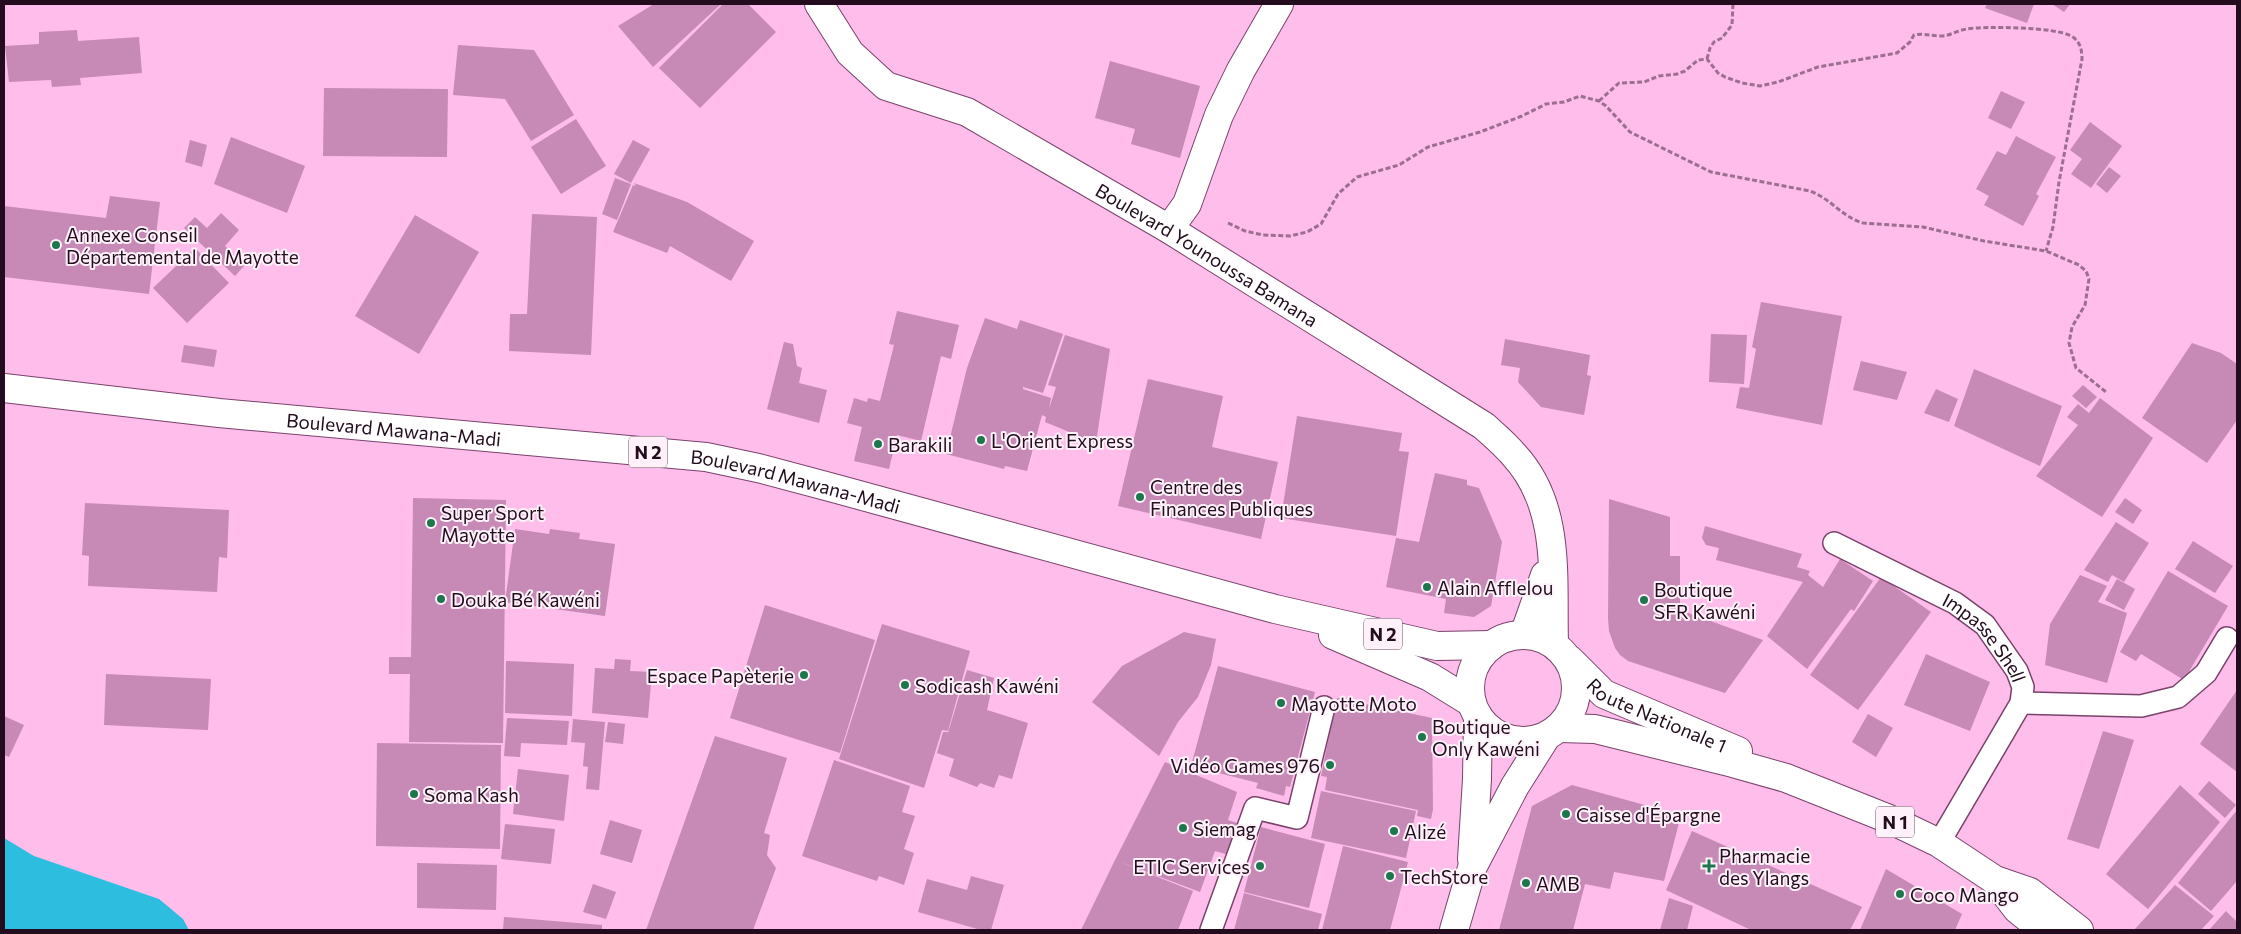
<svg xmlns="http://www.w3.org/2000/svg" width="2241" height="934" viewBox="0 0 2241 934" font-family="Commissioner,sans-serif">
	<rect width="100%" height="100%" fill="#febdeb"/>
	<!-- water -->
	<path fill="#2dbedf" d="M4,838L34,856L159,899L183,919L189,930H4Z"/>
	<!-- building -->
	<path fill="#c789b5" d="M654,4H721L653,67L618,26Z
		M723,4H748L776,32L700,108L659,68Z
		M1987,4H2034L2027,23L1985,8Z
		M2052,4H2070L2064,12Z
		M77,30L78,41L139,37L142,73L80,78L81,85L52,87L51,80L9,82L5,46L39,44V32Z
		M458,45L534,50L574,115L531,141L505,99L453,95Z
		M1110,61L1200,86L1180,158L1131,144L1135,129L1095,118Z
		M324,88L448,89L447,157L323,156Z
		M2001,91L2025,102L2011,129L1988,118Z
		M576,119L606,166L561,194L531,147Z
		M2090,122L2122,146L2091,188L2071,174L2082,159L2070,150Z
		M2016,136L2056,157L2036,194L2039,196L2023,226L1984,205L1989,196L1976,189L1997,151L2006,155Z
		M231,137L305,166L287,213L214,184Z
		M190,140L207,145L202,167L185,162Z
		M633,140L650,149L631,183L614,174Z
		M2109,167L2121,176L2107,193L2096,184Z
		M615,178L631,184L617,220L602,214Z
		M634,183L687,202L754,241L731,281L670,246L667,253L613,232L633,185L636,186Z
		M110,196L160,202L149,294L4,277V206L106,218Z
		M221,213L239,230L225,246L245,265L235,276L184,228L195,217L207,228Z
		M532,214L597,217L591,355L509,351L510,314H527Z
		M415,215L479,252L419,354L355,316Z
		M195,248L229,283L187,323L153,288Z
		M1761,302L1842,316L1822,425L1736,408L1740,387L1749,388L1756,349L1752,347Z
		M897,311L959,325L951,359L941,356L921,441L897,435L889,469L854,461L862,427L847,423L854,398L867,402L868,398L880,401L894,345L889,344Z
		M985,318L1017,329L1020,320L1063,334L1043,393L1023,387V389L1051,398L1049,409L1056,387L1048,385L1065,335L1110,349L1096,443L1045,422L1046,417L1042,415L1027,471L1005,466L1004,469L946,454L967,368Z
		M1711,334L1747,335L1744,384L1709,382Z
		M1505,339L1590,355L1587,375L1591,376L1584,415L1541,407L1518,382L1520,368L1501,365Z
		M784,342L793,344L797,366L802,368L799,383L827,390L819,423L767,409Z
		M2192,343L2221,353L2237,364V420L2207,463L2142,418Z
		M184,345L217,350L214,367L181,362Z
		M1861,361L1907,372L1897,400L1853,390Z
		M1974,369L2062,406L2040,466L1954,426Z
		M1148,379L1223,396L1212,447L1278,462L1261,539L1118,506Z
		M2083,385L2097,397L2086,408L2072,396Z
		M1936,389L1958,399L1949,422L1924,413Z
		M2100,398L2153,438L2102,517L2036,476L2078,425L2067,417L2078,404L2089,413Z
		M1297,416L1402,433L1399,451L1409,452L1396,536L1281,518Z
		M1435,473L1467,480V485L1479,488L1502,542L1491,606L1474,617L1444,613L1446,599L1386,587L1396,538L1419,542Z
		M413,498L506,500L503,743L409,742L410,674H389V657H411Z
		M2125,498L2142,510L2133,524L2115,512Z
		M1609,499L1670,517V556H1680V610L1763,640L1725,693L1628,661L1620,655L1615,648L1609,631L1608,618Z
		M85,503L229,510L227,558L219,557L217,592L88,586L89,556L82,555Z
		M2116,522L2149,543L2124,582L2112,575L2108,582L2084,570Z
		M1705,526L1802,554L1797,567L1810,571L1808,575L1823,587L1840,559L1873,581L1854,611L1851,609L1807,669L1767,636L1803,582L1716,560L1719,548L1706,545L1702,538Z
		M515,529L549,534L550,529L580,533L579,539L615,544L605,616L505,602Z
		M2193,541L2233,566L2215,593L2175,569Z
		M2168,571L2228,606L2184,680L2141,654L2136,661L2120,652Z
		M2080,575L2107,586L2098,602L2127,613L2107,683L2045,665L2050,624Z
		M1881,577L1931,612L1858,710L1810,675Z
		M2117,579L2135,589L2124,610L2105,600Z
		M765,605L875,640L840,753L730,718Z
		M882,624L970,651L948,731L942,730L924,788L839,759Z
		M1184,632L1216,639L1211,665L1198,697L1178,722L1159,756L1092,702L1122,666Z
		M1926,654L1990,682L1970,731L1904,705Z
		M615,659L631,660L630,671L652,672L648,718L592,713L595,668L614,669Z
		M506,661L574,664L572,716L505,713Z
		M1218,666L1315,692L1290,787L1286,786L1284,796L1256,788L1258,783L1191,766Z
		M967,670L994,678L987,710L1028,723L1012,779L999,775L994,788L980,783L977,787L949,776L954,759L937,753L943,732H948L947,736Z
		M106,674L211,679L208,730L104,725Z
		M2237,690V772L2200,744Z
		M1337,698L1432,718L1433,809L1431,819L1417,816L1418,810L1325,790L1327,777L1321,776Z
		M1868,714L1893,728L1876,757L1852,742Z
		M4,716L24,725L9,757L4,755Z
		M507,718L569,721L567,745L521,743L520,757L504,756Z
		M573,719L605,722L599,790L586,789L588,767L583,766L585,743L571,742Z
		M608,722L625,724L623,744L605,742Z
		M2103,731L2134,740L2099,849L2067,839Z
		M715,736L787,758L764,833L770,835L767,855L776,868L753,930H646Z
		M377,743L501,745L500,849L376,846Z
		M834,760L910,786L902,812L915,816L904,849L914,853L904,885L879,876L877,881L802,856Z
		M1165,762L1237,792L1228,820L1240,824L1229,855L1215,851L1200,892L1115,860Z
		M518,769L569,775L564,821L513,814Z
		M2209,781L2236,805L2225,818L2198,794Z
		M1572,785L1681,815L1664,881L1614,872L1610,889L1585,884L1573,930H1499L1532,806Z
		M2180,785L2220,822L2148,909L2106,874Z
		M1321,791L1416,811L1406,858L1311,838Z
		M2237,810V881L2211,911L2178,883Z
		M610,820L642,830L632,863L600,854Z
		M505,824L555,829L551,864L501,859Z
		M1261,827L1325,844L1309,908L1244,892Z
		M1692,831L1862,907L1850,930H1751L1666,890Z
		M1343,846L1408,862L1390,930H1322Z
		M1115,860L1193,891L1178,930H1081Z
		M417,863L497,865L496,910L417,908Z
		M1886,869L1962,914L1955,930H1860Z
		M971,876L1004,885L991,930H981L918,912L927,879L967,890Z
		M593,884L616,892L606,919L583,912Z
		M2175,885L2214,916L2201,930H2134Z
		M1244,893L1322,914L1318,930H1234Z
		M1669,898L1693,906L1687,930H1660Z
		M2226,911L2237,922V930H2209Z
		M504,917L602,925V930H503Z"/>
	<g fill="none" stroke-linecap="round" stroke-linejoin="round">
		<defs>
			<g id="service">
				<path id="s1" d="M1834,543L1955,603L1985,625L2017,671L2023,687L2021,703L1939,843"/>
				<path d="M2021,703L2141,706L2178,697L2206,673L2227,638"/>
				<path d="M1211,930L1255,808L1297,818L1324,707"/>
			</g>
			<path id="minor" d="M1169,229L1187,204L1219,115L1241,70L1279,4
				M1472,859L1477,779L1478,716
				M1454,930L1472,868L1515,786L1546,737"/>
			<g id="secondary">
				<path id="s2" d="M819,4L850,53L886,86L967,112L1169,229L1484,426C1494,435 1505,444 1514,455C1562,507 1552,579 1554,644"/>
				<path d="M1524,635L1545,575"/>
			</g>
			<g id="primary">
				<path id="s3" d="M4,388L219,413L706,457L758,468L837,489L1275,609L1437,646L1492,645"/>
				<circle cx="1523" cy="688" r="53"/>
				<path d="M1333,635L1430,677L1472,703"/>
				<path id="s4" d="M1570,660L1604,694L1738,751"/>
				<path d="M1559,728L1595,729L1733,763L1786,778L1889,819L1939,843L1995,880L2030,892L2079,930"/>
				<path d="M1995,880L2017,909L2043,930"/>
			</g>
		</defs>
		<!-- service casing -->
		<use href="#service" stroke="#7a426b" stroke-width="24"/>
		<!-- minor casing -->
		<use href="#minor" stroke="#7a426b" stroke-width="30"/>
		<!-- secondary casing -->
		<use href="#secondary" stroke="#7a426b" stroke-width="30"/>
		<!-- primary casing -->
		<use href="#primary" stroke="#7a426b" stroke-width="30"/>
		<!-- path -->
		<path stroke="#9c6e8f" stroke-width="3" stroke-dasharray="5 2.5" stroke-linecap="butt" d="M1707,59L1710,48L1714,42L1722,38L1732,25L1733,4
			M1599,101L1619,83L1644,82L1659,76L1677,74L1685,71L1698,60L1707,59L1718,73L1725,77L1742,83L1760,86L1778,82L1818,67L1897,53L1910,42L1914,35C1924,33 1931,36 1941,36C1950,36 1958,30 1967,29C1986,26 2056,27 2071,36C2080,41 2082,49 2082,59L2059,182L2053,227L2046,251
			M1228,223L1245,231L1263,235L1290,236L1307,232L1321,224L1338,194L1357,177L1399,165L1428,147L1480,132L1522,116L1546,104L1564,102L1580,96L1599,101L1606,106L1630,132L1711,172L1810,191C1830,198 1842,217 1863,223L1923,227L1984,241L2046,251L2079,265L2086,271L2089,279L2085,305L2072,327L2069,343L2076,368L2106,392"/>
		<!-- service -->
		<use href="#service" stroke="#fff" stroke-width="21"/>
		<!-- minor -->
		<use href="#minor" stroke="#fff" stroke-width="28"/>
		<!-- secondary -->
		<use href="#secondary" stroke="#fff" stroke-width="28"/>
		<!-- primary -->
		<use href="#primary" stroke="#fff" stroke-width="28"/>
	</g>
	<!-- markers -->
	<g fill="#1c774c" stroke="#fff1fa" stroke-width="2">
		<circle cx="56" cy="245" r="5"/>
		<circle cx="981" cy="440" r="5"/>
		<circle cx="878" cy="444" r="5"/>
		<circle cx="1140" cy="497" r="5"/>
		<circle cx="431" cy="523" r="5"/>
		<circle cx="1427" cy="587" r="5"/>
		<circle cx="441" cy="599" r="5"/>
		<circle cx="1644" cy="600" r="5"/>
		<circle cx="804" cy="675" r="5"/>
		<circle cx="905" cy="685" r="5"/>
		<circle cx="1281" cy="703" r="5"/>
		<circle cx="1422" cy="737" r="5"/>
		<circle cx="1330" cy="765" r="5"/>
		<circle cx="414" cy="794" r="5"/>
		<circle cx="1566" cy="814" r="5"/>
		<circle cx="1183" cy="828" r="5"/>
		<circle cx="1394" cy="831" r="5"/>
		<circle cx="1260" cy="866" r="5"/>
		<path d="M1706.5 858.5h5v5h5v5h-5v5h-5v-5h-5v-5h5z"/>
		<circle cx="1390" cy="876" r="5"/>
		<circle cx="1526" cy="883" r="5"/>
		<circle cx="1900" cy="894" r="5"/>
	</g>
	<g text-anchor="middle" dominant-baseline="central" stroke-width="4" stroke-linejoin="round" paint-order="stroke">
		<!-- shield labels -->
		<g fill="#fff1fa" stroke="#64515f" stroke-width="1">
			<rect x="629" y="436.5" width="38" height="31" rx="4"/>
			<rect x="1364" y="618.5" width="38" height="31" rx="4"/>
			<rect x="1876" y="806.5" width="38" height="31" rx="4"/>
		</g>
		<g font-size="18" font-weight="bold" fill="#220c1d">
			<text x="648" y="452">N 2</text>
			<text x="1383" y="634">N 2</text>
			<text x="1895" y="822">N 1</text>
		</g>
		<!-- poi labels -->
		<g font-size="19" fill="#220c1d" stroke="#fff1fa" text-anchor="start">
			<text x="66" y="234">Annexe Conseil<tspan x="66" dy="22">Départemental de Mayotte</tspan></text>
			<text x="991" y="440">L'Orient Express</text>
			<text x="888" y="444">Barakili</text>
			<text x="1150" y="486">Centre des<tspan x="1150" dy="22">Finances Publiques</tspan></text>
			<text x="441" y="512">Super Sport<tspan x="441" dy="22">Mayotte</tspan></text>
			<text x="1437" y="587">Alain Afflelou</text>
			<text x="1654" y="589">Boutique<tspan x="1654" dy="22">SFR Kawéni</tspan></text>
			<text x="451" y="599">Douka Bé Kawéni</text>
			<text x="794" y="675" text-anchor="end">Espace Papèterie</text>
			<text x="915" y="685">Sodicash Kawéni</text>
			<text x="1291" y="703">Mayotte Moto</text>
			<text x="1432" y="726">Boutique<tspan x="1432" dy="22">Only Kawéni</tspan></text>
			<text x="1320" y="765" text-anchor="end">Vidéo Games 976</text>
			<text x="424" y="794">Soma Kash</text>
			<text x="1576" y="814">Caisse d'Épargne</text>
			<text x="1193" y="828">Siemag</text>
			<text x="1404" y="831">Alizé</text>
			<text x="1719" y="855">Pharmacie<tspan x="1719" dy="22">des Ylangs</tspan></text>
			<text x="1250" y="866" text-anchor="end">ETIC Services</text>
			<text x="1400" y="876">TechStore</text>
			<text x="1536" y="883">AMB</text>
			<text x="1910" y="894">Coco Mango</text>
		</g>
		<!-- street labels -->
		<g font-size="19" fill="#220c1d" stroke="#fff1fa">
			<text stroke="none"><textPath href="#s2" startOffset="471">Boulevard Younoussa Bamana</textPath></text>
			<text stroke="none"><textPath href="#s3" startOffset="392">Boulevard Mawana-Madi</textPath></text>
			<text stroke="none"><textPath href="#s3" startOffset="798">Boulevard Mawana-Madi</textPath></text>
			<text stroke="none"><textPath href="#s1" startOffset="181">Impasse Shell</textPath></text>
			<text stroke="none"><textPath href="#s4" startOffset="105">Route Nationale 1</textPath></text>
		</g>
	</g>
	<!-- border -->
	<rect width="2241" height="934" fill="none" stroke="#220c1d" stroke-width="10"/>
</svg>
